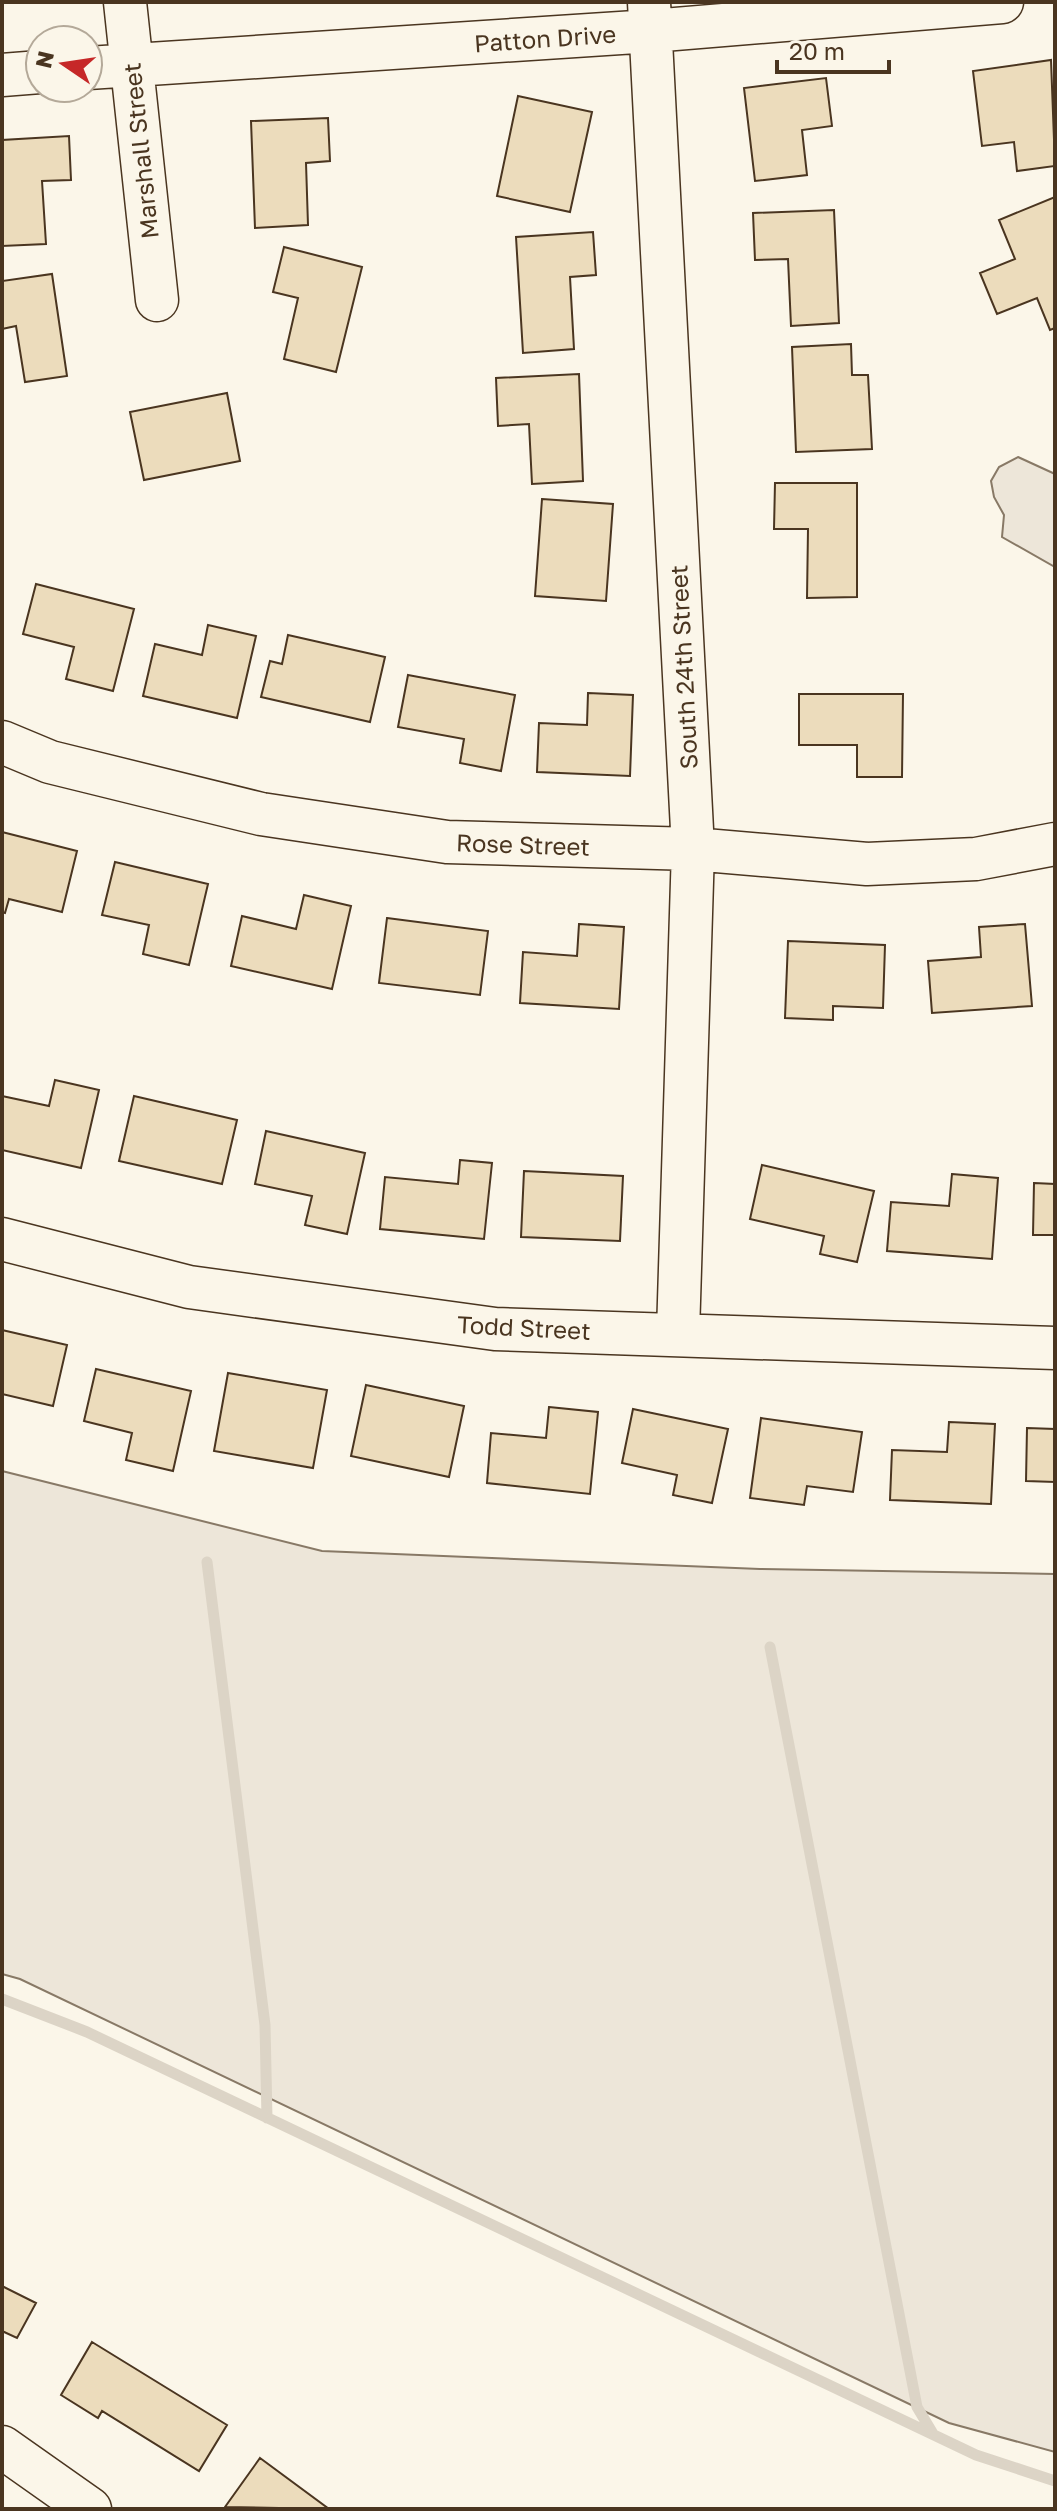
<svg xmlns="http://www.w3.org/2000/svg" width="1057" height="2511" viewBox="0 0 1057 2511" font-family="'Golos Text',sans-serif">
	<rect width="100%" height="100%" fill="#fbf6e9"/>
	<!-- green -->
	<path fill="#ede6d9" stroke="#887966" stroke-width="2" d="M1018,457L1055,474V567L1002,537L1004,515L994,497L991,481L999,467Z
		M2,1471L322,1551L760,1569L1055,1574V2452L949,2423L20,1979L2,1974Z"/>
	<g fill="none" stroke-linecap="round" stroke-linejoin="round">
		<!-- stream -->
		<path stroke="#dcd4c6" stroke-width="11" d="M207,1562L265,2025L267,2118
			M770,1647L917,2407L932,2432
			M2,1999L87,2032L976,2455L1055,2481"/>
	</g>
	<!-- building -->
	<path fill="#ecdcbc" stroke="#4a3520" stroke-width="2" d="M1051,60L1055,166L1017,171L1014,142L982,146L973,71Z
		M826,78L832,126L802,130L807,175L755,181L744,88Z
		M518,96L592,112L570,212L497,196Z
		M328,118L330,161L306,163L308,225L255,228L251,121Z
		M69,136L71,180L42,181L46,244L2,246V140Z
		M1055,197V328L1050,330L1037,298L997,314L980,273L1015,259L999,220Z
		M834,210L839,323L791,326L788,259L755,260L753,213Z
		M593,232L596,275L570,277L574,349L523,353L516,237Z
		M284,247L362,267L336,372L284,359L298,298L273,292Z
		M52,274L67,376L25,382L16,326L2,329V281Z
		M851,344L852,375H868L872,449L796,452L792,347Z
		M579,374L583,481L532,484L529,424L498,426L496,378Z
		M227,393L240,461L144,480L130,412Z
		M775,483H857V597L807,598L808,529H774Z
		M542,499L613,504L606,601L535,596Z
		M36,584L134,609L113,691L66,679L74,647L23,634Z
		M208,625L256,636L237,718L143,696L155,644L202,655Z
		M288,635L385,657L370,722L261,697L270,661L282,664Z
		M408,675L515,695L501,771L460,763L464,739L398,727Z
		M588,693L633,695L630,776L537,772L539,723L587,725Z
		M799,694H903L902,777H857V745H799Z
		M2,832L77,851L62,912L9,899L5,913L2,912Z
		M115,862L208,884L189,965L143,954L149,925L102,915Z
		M304,895L351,906L332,989L231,966L242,916L296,929Z
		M387,918L488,931L480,995L379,983Z
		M579,924L624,927L619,1009L520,1003L523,952L577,956Z
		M1025,924L1032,1006L932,1013L928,961L981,957L979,927Z
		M788,941L885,945L883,1008L833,1006V1020L785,1018Z
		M55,1080L99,1090L81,1168L2,1150V1096L49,1106Z
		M134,1096L237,1120L222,1184L119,1161Z
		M266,1131L365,1153L347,1234L305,1225L312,1196L255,1184Z
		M460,1160L492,1163L484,1239L380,1229L385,1177L458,1184Z
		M762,1165L874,1191L857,1262L820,1254L824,1236L750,1219Z
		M524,1171L623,1176L620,1241L521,1237Z
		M952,1174L998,1178L992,1259L887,1251L891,1202L949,1206Z
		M1034,1183L1055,1184V1235H1033Z
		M2,1330L67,1345L53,1406L2,1394Z
		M96,1369L191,1391L173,1471L126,1460L132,1433L84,1421Z
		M228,1373L327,1390L313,1468L214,1451Z
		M366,1385L464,1406L449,1477L351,1456Z
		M549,1407L598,1412L590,1494L487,1483L491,1433L546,1438Z
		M633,1409L728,1429L712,1503L673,1495L677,1475L622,1463Z
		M761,1418L862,1432L853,1492L807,1486L804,1505L750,1498Z
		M949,1422L995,1424L991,1504L890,1500L892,1450L947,1452Z
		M1027,1428L1055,1429V1482L1026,1481Z
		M2,2286L36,2303L17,2338L2,2331Z
		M92,2342L227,2425L199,2471L102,2411L98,2418L61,2395Z
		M260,2458L329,2509L225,2507Z"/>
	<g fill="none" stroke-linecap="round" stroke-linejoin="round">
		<defs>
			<path id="minor" d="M125,2L157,300
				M649,2L693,849L678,1333
				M88,68L651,31L1002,2
				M2,75L40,72
				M2,742L50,762L261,814L447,842L693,849L867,864L976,859L1055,844
				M2,1239L189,1287L495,1329L1055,1348
				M2,2447L90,2509"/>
		</defs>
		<!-- minor casing -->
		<use href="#minor" stroke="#4a3520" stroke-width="45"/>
		<!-- minor -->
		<use href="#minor" stroke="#fbf6e9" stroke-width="42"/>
	</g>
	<g text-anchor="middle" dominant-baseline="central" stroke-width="6" stroke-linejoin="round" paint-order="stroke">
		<!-- street labels -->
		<g font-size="24" fill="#4a3520" stroke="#fbf6e9">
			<text transform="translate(545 38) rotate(-4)">Patton Drive</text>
			<text transform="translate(140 151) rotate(-96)">Marshall Street</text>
			<text transform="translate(683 667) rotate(-93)">South 24th Street</text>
			<text transform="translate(523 844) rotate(2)">Rose Street</text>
			<text transform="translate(524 1327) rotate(3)">Todd Street</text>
		</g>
	</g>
	<!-- border -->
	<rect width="1057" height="2511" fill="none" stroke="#4a3520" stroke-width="8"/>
	<!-- north arrow -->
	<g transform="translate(64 64) rotate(283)"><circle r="38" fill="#fbf6e9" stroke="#b4a999" stroke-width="2"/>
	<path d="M0-6L14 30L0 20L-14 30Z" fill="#c62828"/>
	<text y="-12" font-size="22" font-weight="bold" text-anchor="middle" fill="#4a3520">N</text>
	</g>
	<!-- scale -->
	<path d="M777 60v12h112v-12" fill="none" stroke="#4a3520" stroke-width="4"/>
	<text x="789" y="60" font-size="24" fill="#4a3520" stroke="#fbf6e9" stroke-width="6" paint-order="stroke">20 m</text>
</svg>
